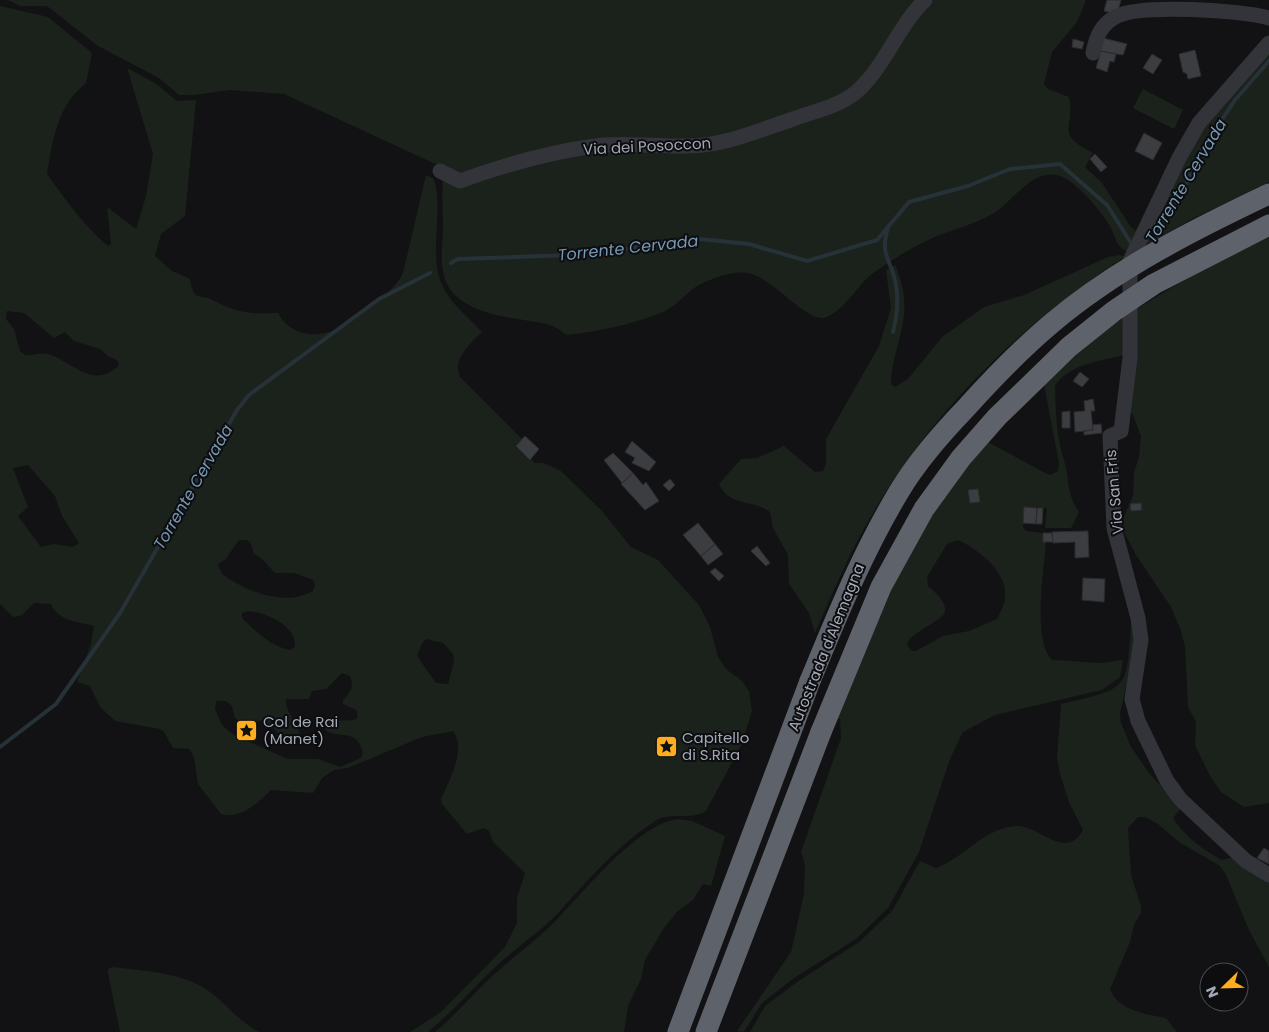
<svg xmlns="http://www.w3.org/2000/svg" width="1269" height="1032" viewBox="0 0 1269 1032" font-family="Poppins,sans-serif">
	<rect width="100%" height="100%" fill="#121214"/>
	<!-- green -->
	<path fill="#1a221b" fill-rule="evenodd" d="M8,0H925L904,26L933,0H1086L1077,22L1052,52L1044,84L1048,89L1069,97C1076,128 1053,133 1093,153L1085,167L1102,183L1131,227L1140,234L1129,252C1115,247 1116,237 1110,226C1101,211 1074,178 1057,175C1031,170 1013,201 994,213C976,224 954,229 935,237C914,246 895,258 876,271C857,284 848,307 827,317C808,325 773,277 748,273C734,270 709,279 697,286C684,295 674,309 658,314C629,325 596,332 566,335C554,322 534,322 517,319C487,314 449,306 443,271C440,257 443,243 443,229C443,208 441,189 444,168L284,94L230,90L195,95H179L159,78L98,46L47,6H20Z
		M0,6L48,17L92,53L86,83C57,106 53,139 47,174C65,199 84,226 108,246L111,244L107,207L136,229L146,196L153,154L127,68L155,83L177,101L196,100L185,216L161,234L155,256L172,271L190,279C191,284 192,290 195,294C199,298 205,296 210,299C239,313 245,314 278,313C292,340 325,339 349,323C358,318 366,310 374,304C386,294 396,287 403,273L426,175L434,179C444,213 428,253 442,285C450,303 469,318 482,332C470,344 452,359 460,377L522,439L516,446L535,463H544L561,471L602,511L631,547L658,560L699,605L710,627L718,657L726,669L742,681L749,691L752,711L742,744L706,811C690,821 671,811 655,821C618,845 588,880 559,912C539,933 514,949 493,969C471,990 451,1013 428,1032H410L441,1012L505,947L517,923V898L525,873L493,842L489,831L484,828L467,834L442,804L441,799C449,781 467,749 453,731L422,737L348,768L334,770L322,778L313,793L271,790C258,803 240,820 221,814L198,784L194,757L189,749L173,748L164,732L160,729L115,721L100,707L90,686L77,682L91,644L94,626C77,621 59,622 51,604L34,603L22,615L13,617L0,604ZM7,311L24,313L54,338L65,332L74,341L100,349L108,356L117,360L119,365C93,391 72,361 48,354C41,352 32,356 25,355L20,351L14,329L6,319ZM28,465L55,496L62,516L79,543L73,547L54,544L41,547L18,516L28,507L13,468ZM239,540H247L251,544L254,554L261,558L275,573H294L313,580L315,585L313,591C285,607 247,592 222,574L218,564L225,560ZM249,611C267,613 296,625 295,647L290,650C271,646 256,632 242,618V613ZM426,639L443,643L453,654L454,662L448,684L436,683L417,656L422,643ZM342,673L350,676C355,688 349,692 343,701V704L356,710L358,718C347,724 334,716 324,724C324,742 354,726 361,747C363,751 363,754 361,758L340,767L318,759H288L234,735L222,725L215,709L216,701H226L232,706L235,718C253,731 262,705 283,741H292L300,733C296,724 284,707 286,699H309L312,691L326,689Z
		M1269,53V182L1196,217L1142,247L1187,148Z
		M1143,89L1183,110L1174,129L1133,108Z
		M1269,237V803L1244,807L1221,792L1210,776L1195,745L1196,722L1188,707L1185,647L1181,631L1171,607L1136,555L1124,532L1123,519L1133,496L1134,473L1139,457L1141,436L1133,415L1124,405L1135,310L1189,277Z
		M1120,255L1125,257C1019,325 926,417 865,527C846,561 831,597 815,633L809,613L789,584L788,555L773,528L770,512C753,499 729,507 719,484L741,459L757,458L784,446L815,472L823,471L826,463V439L879,346L891,308L886,270L895,265C915,311 898,332 891,377V384L895,387L908,379L942,337L984,307L1024,295L1108,257Z
		M1127,315L1124,355C1103,360 1067,365 1055,386C1056,415 1056,433 1064,460C1070,480 1066,493 1079,512L1071,528H1045L1047,508L1025,507L1023,527L1026,531L1043,533V542H1046C1044,571 1032,640 1052,660L1101,663L1123,660L1120,677L1102,690L995,715L963,732L950,759L919,852L888,908L856,939L794,978L762,1003L744,1032L737,1031L791,952L804,894L805,865L801,852L841,738L840,719L834,716L873,622L932,513L986,441L1045,473L1050,475L1058,471L1059,463L1044,384L1094,339ZM958,540C978,549 1008,572 1005,597C1005,604 1000,613 997,619L969,631L943,636L916,651H912L907,645L909,640C932,617 966,619 928,586L927,577L947,544Z
		M1132,617L1135,655L1126,687L1120,713L1121,723L1131,747L1149,773L1181,808L1173,818C1184,836 1203,850 1222,860L1234,857L1269,881V967L1249,930L1226,875L1220,866L1179,842L1158,824L1145,817H1138L1128,828L1131,875L1141,906V913L1134,925L1130,942L1110,989C1118,1011 1147,1014 1166,1018L1177,1032H750L765,1006L797,982L859,942L892,911L920,861L936,868C964,858 984,828 1016,826C1038,824 1066,862 1083,830L1069,802L1060,774L1057,758L1061,704C1134,687 1125,690 1132,617Z
		M677,819L692,821L725,836L711,886L703,884L693,900L677,912L664,928L645,960L641,979L628,1006L624,1032H435C457,1014 476,990 498,971C519,952 542,936 561,915C588,887 638,825 677,819Z
		M114,967C149,972 186,972 214,995C229,1008 241,1022 259,1032H120L108,973V969Z"/>
	<g fill="none" stroke-linecap="round" stroke-linejoin="round">
		<!-- stream -->
		<path stroke="#273138" stroke-width="4" d="M888,228C879,256 892,260 896,285C899,302 897,316 893,332
			M1153,243L1166,217L1188,181L1196,159L1235,100L1269,61
			M451,263L458,259L597,254L690,238L749,244L807,261L877,240L909,202L968,186L1010,169L1060,164L1107,205L1131,243
			M0,747L56,704L120,613L237,410L249,395L379,299L430,273"/>
	</g>
	<!-- building -->
	<path fill="#3c3d41" stroke="#2c2c30" d="M1107,0H1121L1117,14L1104,11Z
		M1103,38L1127,44L1123,55L1100,51Z
		M1073,39L1084,42L1082,49L1072,47Z
		M1195,50L1201,76L1188,79L1187,74L1183,72L1179,54Z
		M1101,51L1116,54L1114,62L1110,61L1107,72L1096,68Z
		M1152,54L1162,60L1153,74L1143,68Z
		M1144,133L1162,143L1153,160L1135,151Z
		M1095,154L1107,167L1101,172L1090,159Z
		M1080,372L1089,379L1082,387L1073,381Z
		M1093,399L1095,411H1091L1093,430L1075,432L1074,412L1085,411L1084,401Z
		M1070,411V428H1062V412Z
		M1101,424L1102,433L1084,435V431L1093,430L1092,425Z
		M525,436L539,449L530,460L516,446Z
		M632,441L656,462L649,471L632,463L635,458L625,452Z
		M613,453L633,473L622,483L604,460Z
		M633,473L643,485L646,482L659,501L645,510L621,484Z
		M670,479L675,485L669,491L663,485Z
		M978,489L980,502L970,503L968,490Z
		M1141,503L1142,510L1131,511L1130,504Z
		M1024,507L1037,508L1036,524L1023,523Z
		M1037,508H1043L1042,524H1036Z
		M698,523L715,544L701,556L683,535Z
		M1088,531L1089,557L1075,558V542L1053,543L1052,532Z
		M1043,533H1052L1053,542H1043Z
		M715,544L723,554L708,565L701,556Z
		M757,546L770,563L766,566L751,551Z
		M715,568L724,576L719,581L710,572Z
		M1083,578L1105,579L1104,602L1082,600Z
		M1264,848L1269,851V864L1257,858Z"/>
	<g fill="none" stroke-linecap="round" stroke-linejoin="round">
		<!-- minor -->
		<path stroke="#323439" stroke-width="15" d="M1269,43L1199,123L1179,158L1130,261V358L1121,431L1110,436L1114,528L1138,618L1141,640L1132,699L1138,721L1167,781L1180,799L1246,861L1269,875
			M1093,53C1096,37 1101,24 1117,16C1142,4 1242,10 1269,18
			M440,171L460,181C504,165 549,152 596,146C626,142 656,147 686,146C725,146 759,130 796,118C815,111 839,106 855,93C884,69 897,27 925,0"/>
		<!-- highway -->
		<path stroke="#5e626a" stroke-width="21" d="M678,1032L810,681
			M706,1032L821,732"/>
		<!-- highway-bridge -->
		<path stroke="#5e626a" stroke-width="21" d="M810,681C837,616 863,551 900,490C918,460 942,433 966,408C993,378 1021,349 1052,323C1116,269 1193,230 1269,194
			M821,732L881,587L924,509L961,458L997,417L1069,347L1114,311L1154,284L1269,225"/>
	</g>
	<!-- icons -->
	<defs>
		<symbol id="sight-square" viewBox="-11 -11 22 22"><rect x="-9" y="-9" width="18" height="18" rx="4" fill="#ffad1e" stroke="#0d0d0f"/><path d="M0-6L1.8-2.2L6-1.7L2.9 1.2L3.7 5.4L0 3.3L-3.7 5.4L-2.9 1.2L-6-1.7L-1.8-2.2Z" fill="#111"/></symbol>
	</defs>
	<g fill-rule="evenodd">
		<use href="#sight-square" x="234" y="718" width="25" height="25"/>
		<use href="#sight-square" x="654" y="734" width="25" height="25"/>
	</g>
	<g text-anchor="middle" dominant-baseline="central" stroke-width="4" stroke-linejoin="round" paint-order="stroke">
		<!-- street labels -->
		<g font-size="15" fill="#a2a8b5" stroke="#0d0d0f">
			<text transform="translate(647 146) rotate(-3)">Via dei Posoccon</text>
			<text transform="translate(1114 492) rotate(-95)">Via San Fris</text>
			<text transform="translate(826 647) rotate(-68)">Autostrada d'Alemagna</text>
		</g>
		<!-- poi labels -->
		<g font-size="15" fill="#a2a8b5" stroke="#0d0d0f" text-anchor="start">
			<text x="263" y="721">Col de Rai<tspan x="263" dy="17">(Manet)</tspan></text>
			<text x="682" y="737">Capitello<tspan x="682" dy="17">di S.Rita</tspan></text>
		</g>
		<!-- water labels -->
		<g font-size="16" font-style="italic" fill="#7698b4" stroke="#0d0d0f">
			<text transform="translate(1186 181) rotate(-59)">Torrente Cervada</text>
			<text transform="translate(628 248) rotate(-6)">Torrente Cervada</text>
			<text transform="translate(193 487) rotate(-60)">Torrente Cervada</text>
		</g>
	</g>
	<!-- north arrow -->
	<g transform="translate(1224 987) rotate(247)"><circle r="24" fill="#0d0d0f" stroke="#494b51"/>
	<path d="M0-4L9 19L0 12L-9 19Z" fill="#ffad1e"/>
	<text y="-8" font-size="14" font-weight="bold" text-anchor="middle" fill="#a2a8b5">N</text>
	</g>
</svg>
